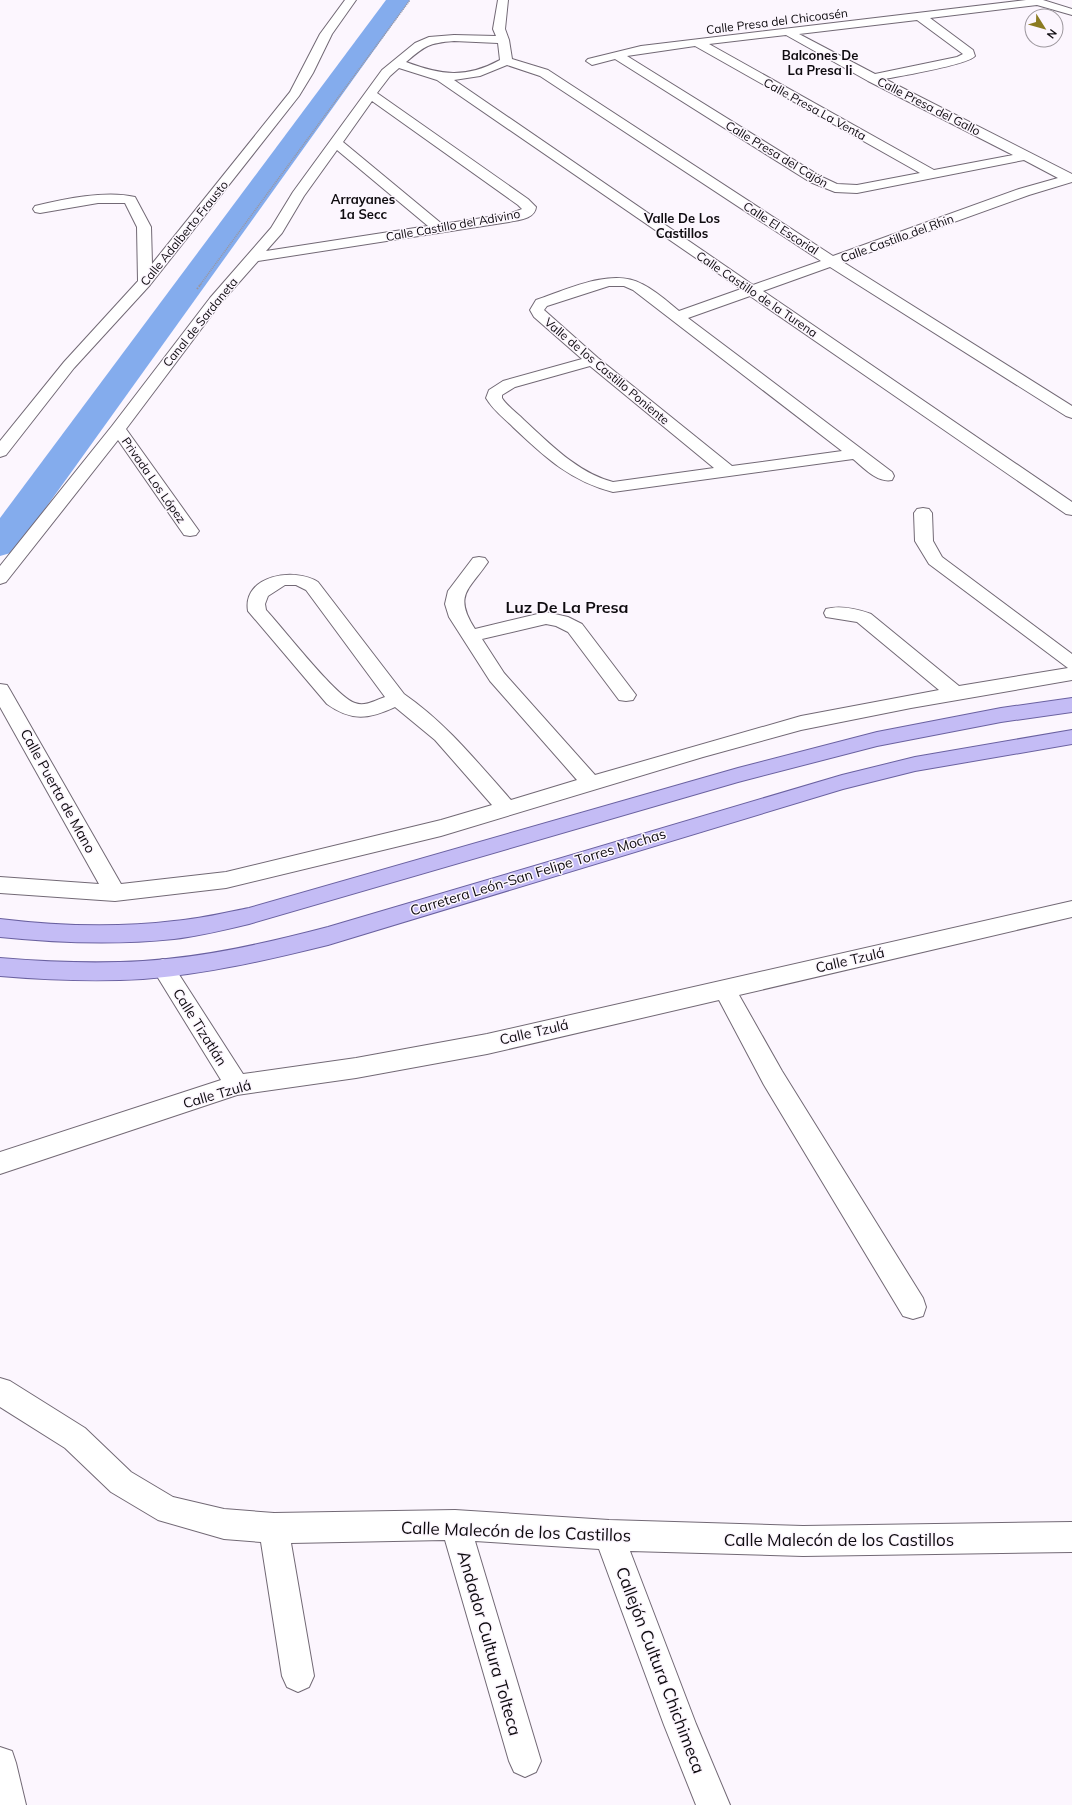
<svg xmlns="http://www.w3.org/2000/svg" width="1072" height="1805" viewBox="0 0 1072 1805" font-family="Mulish,sans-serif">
	<rect width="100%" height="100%" fill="#fcf6fe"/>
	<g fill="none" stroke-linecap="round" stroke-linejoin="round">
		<!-- river -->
		<path fill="#84aced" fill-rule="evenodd" d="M386,0H410L14,552L0,556V518Z"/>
		<defs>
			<path id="minor" d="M345,0H356L332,34L313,73L299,96L150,285L74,368L6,455L0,457V441L64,362L138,281L137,227L125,203H98L40,213L35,212L33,209L35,206C64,199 106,190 135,197L151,227L152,264L290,92L320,34Z
				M498,0H508L505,29L509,40L512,59L548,70L833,256L1019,189L1058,178L1024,160L857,193L835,192L810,182L615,59L592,65L586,61L588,59L641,46L1026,0H1043L1072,9V15L1037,5L930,18L973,50L975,56C968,65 900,76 885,79L1072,174V182L1029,195L843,262L1072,406V418L1066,416L830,267L763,291L1072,502V515L1066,514L750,296L688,318L892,472L894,476L892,480C877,483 864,468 853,459L613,492C570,481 545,457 513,427C504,418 493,410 486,398L489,390L503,381L582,359L534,317L530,310L536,300C566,290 612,267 642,284C656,291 668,302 679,311L741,289L437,80L399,68L390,76L377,93L528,199L536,207C535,219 518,220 509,222L258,261L220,304L126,429L199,531L196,535L190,536L184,535L118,440L6,582L0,584V566L112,426L210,298L271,228L293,192L382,70L415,43L429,37L454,35L496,36L493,29ZM917,20L963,54L957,57L875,74L799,34ZM786,35L868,81L1013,155L934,170L709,44ZM454,41L498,43L500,60C465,79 441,75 406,62C425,46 428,43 454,41ZM695,46L920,173L857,185L837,184L820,176L627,56ZM507,65L540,76L821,261L753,285L454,80L480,76ZM372,101L518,205L522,209L509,214L442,224L343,142ZM337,150L428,226L266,251L282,233L304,196ZM609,286H624L633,290L842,451L732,466L598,358L544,310L547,306ZM590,366L714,468L613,482C578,473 550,444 524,420C517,413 507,406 502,398V395L515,387Z
				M923,508L929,509L932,513L933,541L942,557L1072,654V680L911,708L801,730L703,757L441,836L226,888L115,901L0,893V877L99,884L0,707V684L7,685L10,690L121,884L226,872L441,820L492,805L435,740L395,707C369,719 352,722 327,704L248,611C242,575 295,567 318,582L404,694C446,723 477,762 511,800L577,780L490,681L449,617L445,604L448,591L473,558L479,557L485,558L488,562C469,590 453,595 475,629L546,612L568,617L582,624L636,695L633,700L626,701L619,700L568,632L556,626L546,624L482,639L504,673L595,775L801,716L939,690L857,622L826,617L824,613L826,609C841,605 857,609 871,614L959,686L1068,668L929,564L915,541L914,513L917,509ZM285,585H296L306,590L385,697C376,700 365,707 355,703C336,697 283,628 266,610L265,604L268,596Z
				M1072,901V917L739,995L782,1071L923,1298L926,1307L923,1316L913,1319L903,1316L764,1085L719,1000L487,1054L356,1078L237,1095L0,1174V1152L221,1080L152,968L155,962L163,959L171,962L243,1074L356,1058L487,1034Z
				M0,1378L10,1381L85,1428L131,1472L173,1497L224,1509L274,1513L455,1510L609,1520L803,1526L1072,1522V1552L803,1556L630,1551L696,1724L730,1805H696L664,1725L599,1549L475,1541L541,1761L536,1772L525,1777L514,1772L509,1761L445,1540L291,1543L314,1676L309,1687L298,1692L287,1687L282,1676L261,1542L224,1539L158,1520L111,1492L65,1448L0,1407Z
				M0,1747L12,1751L16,1763L26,1805H0Z"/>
			<path id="major" d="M1072,698V712L1001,722L877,746L738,782L249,924C224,930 199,936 174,939C116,945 58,943 0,937V919C58,926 116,928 174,921C199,919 224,913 249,908L738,768L877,732L1001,708Z
				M1072,730V744L915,771L843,789L328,945C267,960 206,974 143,979C95,982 48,980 0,976V958C48,962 95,964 143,961C205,957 267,943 328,927L842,775L915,757Z"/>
		</defs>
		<!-- minor casing -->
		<use href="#minor" stroke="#726975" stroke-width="2"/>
		<!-- major casing -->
		<use href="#major" stroke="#6a61a0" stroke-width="2"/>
		<!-- path-far1 -->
		<path stroke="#9a959b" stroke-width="1.5" stroke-dasharray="1 1" stroke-linecap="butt" d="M200,285L410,0"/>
		<!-- path -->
		<path stroke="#9a959b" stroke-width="2" stroke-dasharray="1.5 1.5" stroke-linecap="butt" d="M197,289L201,284"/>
		<!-- minor -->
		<use href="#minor" fill="#fff" fill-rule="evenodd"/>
		<!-- major -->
		<use href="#major" fill="#c4bcf5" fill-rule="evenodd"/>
	</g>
	<g text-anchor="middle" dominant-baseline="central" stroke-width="3" stroke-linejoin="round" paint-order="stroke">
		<!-- far-street labels -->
		<g font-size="12" fill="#0e0b0f" stroke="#fcf6fe">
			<text transform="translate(777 21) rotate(-7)">Calle Presa del Chicoasén</text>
			<text transform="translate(929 106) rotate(27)">Calle Presa del Gallo</text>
			<text transform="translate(815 109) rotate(29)">Calle Presa La Venta</text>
			<text transform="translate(777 154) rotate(31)">Calle Presa del Cajón</text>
			<text transform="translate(453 225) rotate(-10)">Calle Castillo del Adivino</text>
			<text transform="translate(781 228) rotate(33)">Calle El Escorial</text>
			<text transform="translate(184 233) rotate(-51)">Calle Adalberto Frausto</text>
			<text transform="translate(897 238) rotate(-20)">Calle Castillo del Rhin</text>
			<text transform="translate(757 294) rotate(34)">Calle Castillo de la Turena</text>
			<text transform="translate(200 322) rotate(-51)">Canal de Sardaneta</text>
			<text transform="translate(607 371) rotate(40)">Valle de los Castillo Poniente</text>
			<text transform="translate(154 480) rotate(55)">Privada Los López</text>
		</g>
		<!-- far-quarter labels -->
		<g font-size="13" font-weight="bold" fill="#0e0b0f" stroke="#fcf6fe">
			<text x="820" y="55">Balcones De<tspan x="820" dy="15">La Presa Ii</tspan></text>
			<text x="363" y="199">Arrayanes<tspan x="363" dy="15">1a Secc</tspan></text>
			<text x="682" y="218">Valle De Los<tspan x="682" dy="15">Castillos</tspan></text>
		</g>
		<!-- street labels -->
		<g font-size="14" fill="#0e0b0f" stroke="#fcf6fe">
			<text transform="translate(58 791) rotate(61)">Calle Puerta de Mano</text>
			<text transform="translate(538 872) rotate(-17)">Carretera León-San Felipe Torres Mochas</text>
			<text transform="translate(850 960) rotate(-13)">Calle Tzulá</text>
			<text transform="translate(200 1027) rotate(58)">Calle Tizatlán</text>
			<text transform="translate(534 1032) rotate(-13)">Calle Tzulá</text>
			<text transform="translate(217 1094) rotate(-16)">Calle Tzulá</text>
		</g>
		<!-- quarter labels -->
		<g font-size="16" font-weight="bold" fill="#0e0b0f" stroke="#fcf6fe">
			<text x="567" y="607">Luz De La Presa</text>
		</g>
		<!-- near-street labels -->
		<g font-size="17" fill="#0e0b0f" stroke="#fcf6fe">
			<text transform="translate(516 1531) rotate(2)">Calle Malecón de los Castillos</text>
			<text x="839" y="1539">Calle Malecón de los Castillos</text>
			<text transform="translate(490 1643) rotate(74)">Andador Cultura Tolteca</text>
			<text transform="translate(661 1670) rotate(69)">Callejón Cultura Chichimeca</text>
		</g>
	</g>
	<!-- north arrow -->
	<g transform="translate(1044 28) rotate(127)"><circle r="19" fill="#fcf6fe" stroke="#9d989e"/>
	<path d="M0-3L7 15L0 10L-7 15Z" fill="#8b7b21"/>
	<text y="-6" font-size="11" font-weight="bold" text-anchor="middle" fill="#0e0b0f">N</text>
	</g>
</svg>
